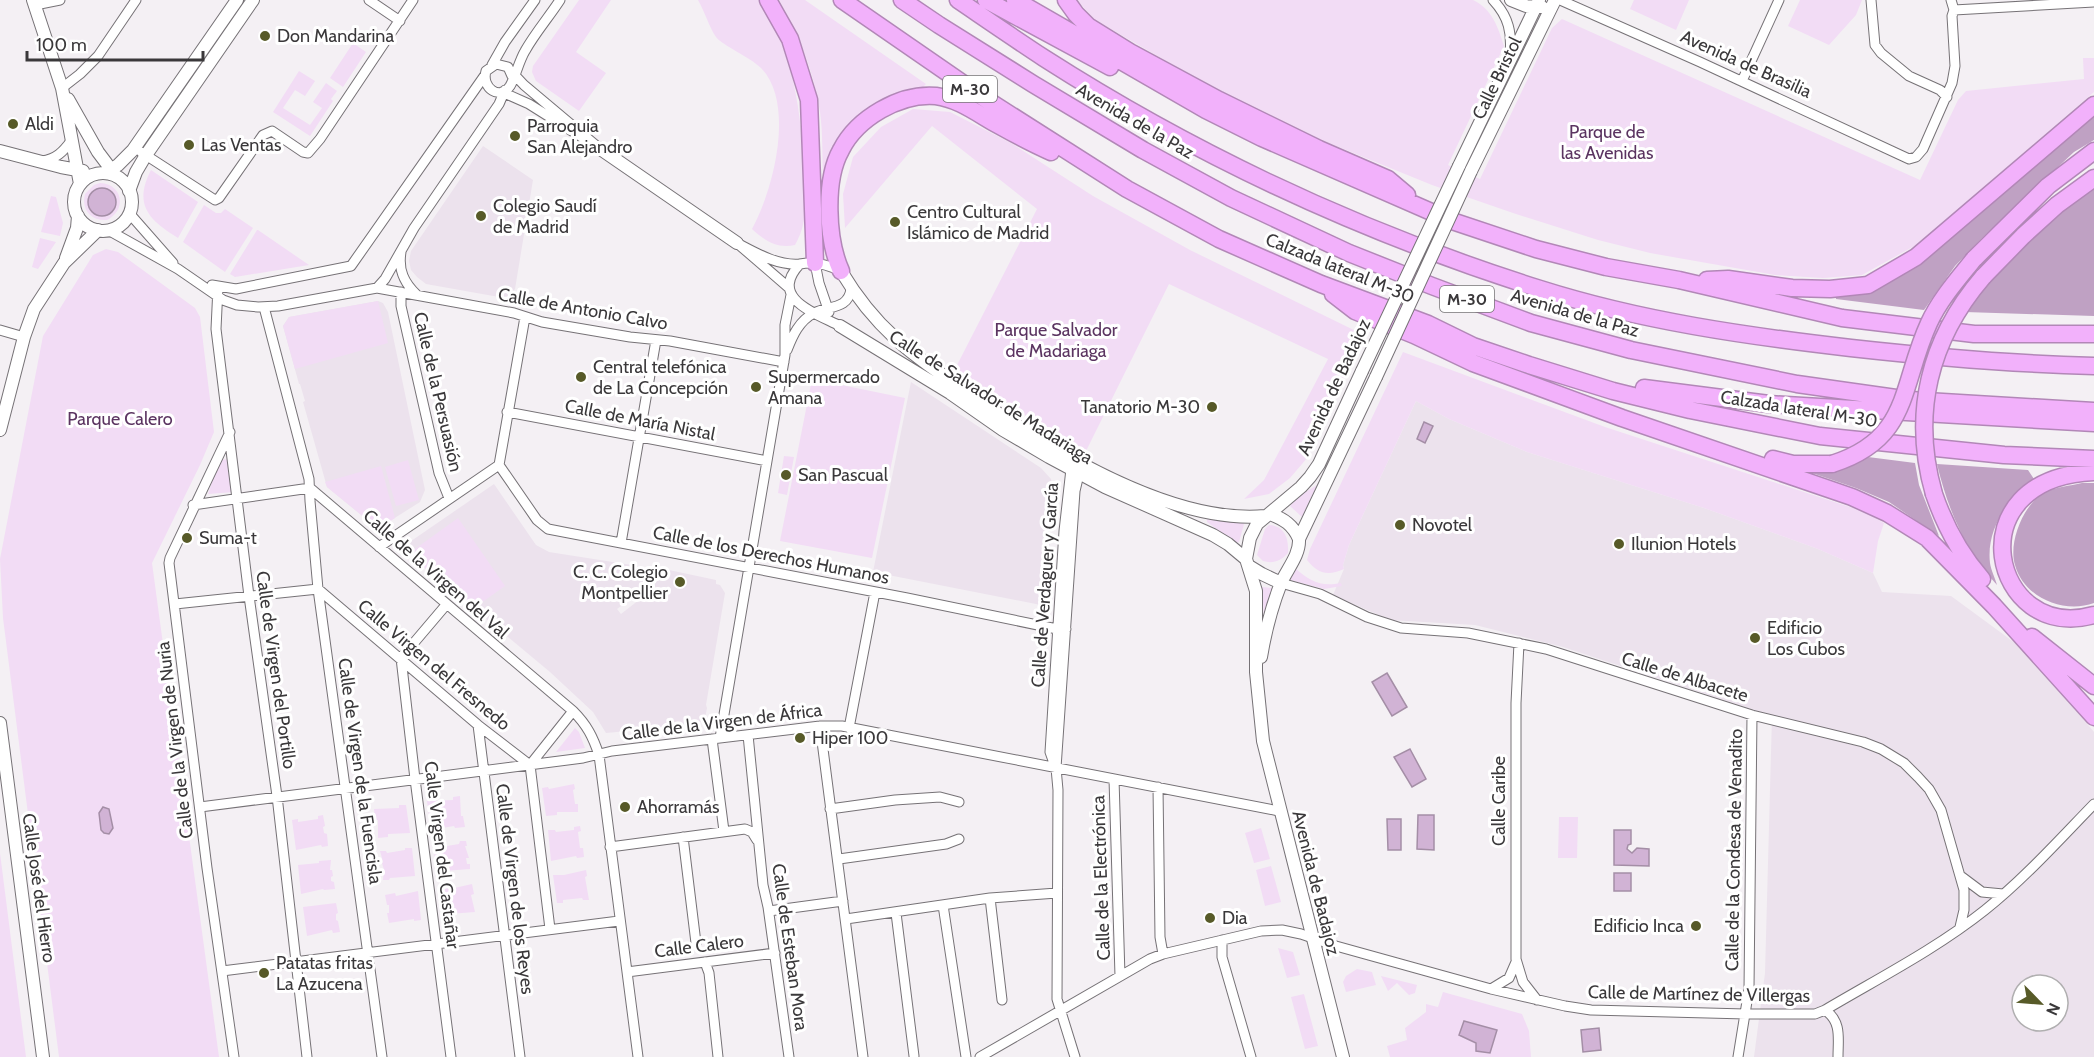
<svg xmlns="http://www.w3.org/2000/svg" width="2094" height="1057" viewBox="0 0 2094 1057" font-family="Cabin,sans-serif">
	<rect width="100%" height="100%" fill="#f4f0f4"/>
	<!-- built -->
	<path fill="#ece2ed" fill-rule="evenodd" d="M483,146L533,180L515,289L509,296L499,297L426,284L417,277L411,270L409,261L411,251Z
		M378,301L383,303L388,312L425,490L420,502L382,526L371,523L327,487L303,402L305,401L300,384H299L283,326L289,317Z
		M911,382L1041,468L1051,479L1053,493L1047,596L1045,603L1041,605L873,572Z
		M1416,401L1449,419L1527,452L1704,508L1818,549L1873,573L1882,592L1951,596L2026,651L2094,732V1057H1754L1765,973L1772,716L1563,647L1475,625L1390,620L1333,595L1344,569L1343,565L1349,545ZM2022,985H2058V1021H2022Z
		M494,484L536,545L549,552L651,568L648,587L617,609L621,614L653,589L659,573L668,575L669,570L716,580V584L720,585L725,593L706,705L707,708L705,718L702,721L693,725L606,733L593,712L550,672L401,548Z"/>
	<!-- green -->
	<path fill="#f2dcf5" d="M579,0H611L576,52L606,73L579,111L536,81L532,72L533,66Z
		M698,0H759C793,49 801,111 804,169C806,196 809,221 795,245C778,249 765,241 752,229C773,191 796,104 761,68C750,57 723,46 716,37C710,29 704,10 698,0Z
		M779,0H805L926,84L922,88L889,96L876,104L840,136L831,149L823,177C822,155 823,133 820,112C814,72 799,35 779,0Z
		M1077,0H1473C1492,9 1498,27 1504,46L1448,165L1480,179L1552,28L1562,19L1920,180L1958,100L1966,91L2084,79L2083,58H2094V92L1918,244L1862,275L1823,278L1775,275L1650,253L1598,240L1513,213L1432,185L1282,124L1234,100L1095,20Z
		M1634,0H1689L1676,30L1630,9Z
		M1800,0H1862L1856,15L1829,45L1788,26Z
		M353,43L366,52L343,87L330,78Z
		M299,71L315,81L305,96L295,90L283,108L310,125L322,108L313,102L326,83L337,91L331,99L333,101L310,136L273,112Z
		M913,109L950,112L1011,143L1093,196L1190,250L1364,335L1308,457L1290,478L1269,494L1244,499L1264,480L1328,359L1169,284L1086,451L1038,424L955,369L1037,209L932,126L845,228L843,194L853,157L881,127Z
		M151,170L198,202L178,238C149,220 133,205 151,170Z
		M100,183C123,184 127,210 107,220C91,221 81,210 85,194L94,185Z
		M51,196L56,197L63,223L60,236L41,232Z
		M204,205L216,213H221L225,209L253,228L225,272L183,242Z
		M257,230H258L309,265L235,277L230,274Z
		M40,238L56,242L38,269L32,267Z
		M106,249L118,252L195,308L200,317L214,432L200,465L152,563L219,1057H59L3,618L0,559L43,336L93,255Z
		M378,301L388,343L295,369L283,326L289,317Z
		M1403,352L1605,427L1865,512L1884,523L1878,541L1873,573L1818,549L1704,508L1527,452L1449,419L1416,401L1349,545L1343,565L1344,569C1328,576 1318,574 1307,560L1310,549Z
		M812,379L905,398L872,558L780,541Z
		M784,456L794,457L787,495L778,493Z
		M229,459L234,492L208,494L219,460Z
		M408,460L419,500L396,506L385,467Z
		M381,466L395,518L382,526L371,523L327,487L325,482Z
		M1317,485L1302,517L1290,506L1299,496Z
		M458,518L505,586L474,608L408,554Z
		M1207,519L1243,522L1244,524L1239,542L1236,543L1207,522Z
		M1269,525C1285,526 1289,539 1288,553C1281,561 1273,564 1263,561L1257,555L1265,529Z
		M1295,568C1310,581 1320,587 1341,583L1342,586L1324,589L1290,580Z
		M1262,587L1273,588L1264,617Z
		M575,728L579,732L585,748L556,752Z
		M574,784L575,789L573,790L575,804H578V812H557V815L546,816L542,788L548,787L549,789Z
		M460,796L461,816H463L465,827L455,828L454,826L431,830L427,801L453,800V797Z
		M399,805H406L410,833L388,834V837L378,838V820H375L374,809L399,808Z
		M323,815L325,826L323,827L324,833L327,834L328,846L322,847L321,845L296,850L292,820L298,819V822L318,819V816Z
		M1559,817H1578L1577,858H1558Z
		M580,826L581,831L578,832L580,848H583L584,857L577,858L576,856L551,861L548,830H555L556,832L574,830V827Z
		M1261,828L1270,859L1254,863L1245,833Z
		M460,841H466L467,846H465L469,858H466L467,864H470V869L444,871V873L437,874L433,845L441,844V847L459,844Z
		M405,848H412L415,876L390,878L389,880H383L384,870L382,863L383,862L380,851H386L387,853L405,850Z
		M0,853L26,1057H0Z
		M331,860L330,870H332L333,876L331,877V881L334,882L335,889L324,890L323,889L301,894L298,865L319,863V861Z
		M1271,866L1281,902L1265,906L1256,870Z
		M586,870L587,876L585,877L589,900H583L582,898L563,900V903H557L553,875H564Z
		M472,884L474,894L471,895L475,912L449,914V916L442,917L439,888L449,886L450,889Z
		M418,891L421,920L414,921V919L389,923L387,913H389V905H387L385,895L395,893L396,896Z
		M336,903L338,913L336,914V920L338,921L340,932L333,933L332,930L307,936L303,907Z
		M1278,948L1293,952L1300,975L1287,978Z
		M1357,969L1372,972L1376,985L1346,992L1343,982L1346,976Z
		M1381,976L1417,985L1415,993L1409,995L1397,983L1388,991Z
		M1443,992L1522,1014L1529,1031L1531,1057H1390L1387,1046L1407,1040L1405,1028L1426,1012V1004L1438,1007Z
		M1304,994L1318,1046L1305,1049L1291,997Z"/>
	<!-- forest -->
	<path fill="#bfa1c3" d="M2094,115V140L2074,152L1982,238L1955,266L1924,310L1836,299L1835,294L1900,276L1934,253Z
		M2094,189V316L1965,312C1994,269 2049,213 2094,189Z
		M1868,457L1915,463L1919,485L1939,536L1889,502L1856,488L1812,473C1834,473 1849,468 1868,457Z
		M1937,464L2028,470L2034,479C2008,498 1986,529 1990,563C1991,570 1995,578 1997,585C1965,550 1948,510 1937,464Z
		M2082,483H2094V603C2064,614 2024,598 2015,565C2008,542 2024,503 2045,492C2056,487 2070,486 2082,483Z"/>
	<!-- water -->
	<path fill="#d1b3d5" stroke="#a48ea6" stroke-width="1.5" d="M88 202a14 14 0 1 1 28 0a14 14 0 1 1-28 0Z
		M1424,422L1433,426L1425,443L1417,439Z
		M1387,673L1407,707L1392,716L1372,682Z
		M1410,749L1426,779L1412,787L1394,757Z
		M103,807L109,809L113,828L109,834L104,833L101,830L99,813Z
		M1418,815H1434V850L1417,849Z
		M1387,819H1401V850H1388Z
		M1614,830H1631V844L1628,845L1627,849L1632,853L1637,848L1649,849V866L1614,865Z
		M1614,873H1631V891H1614Z
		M1464,1021L1497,1030L1490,1053L1476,1051V1043L1459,1035Z
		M1599,1028L1601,1050L1583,1052L1581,1030Z"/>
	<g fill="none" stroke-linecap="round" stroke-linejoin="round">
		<defs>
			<path id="minor" d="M369,0L400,21
				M1493,0C1509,17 1512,33 1510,55
				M1560,0L1700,62L1909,159L1916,157L1923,149L1952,83L1955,66L1952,16L1954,10L1951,0
				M1871,0L1875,45L1881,53L1909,76L1940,90L1947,97
				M35,5L60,0
				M1954,10L2094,2
				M492,65L505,42L535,0
				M512,76L508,67L496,64L486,71C481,88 500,101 510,86C515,78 519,61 525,51C535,33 549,17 560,0
				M1742,81L1779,0
				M62,88L80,74L98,56L136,0
				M502,92L529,104L599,148L524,85L510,70
				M141,152L215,200L219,198L263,135L272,131L303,152L308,153L320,139L413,0
				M42,161C56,159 63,152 71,141
				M129,213L173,263
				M108,230L178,269L223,300L237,305L258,307L278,306L377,288L385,279L414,228L499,104L505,90
				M401,252C398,270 404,283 417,295
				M815,263L819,283L829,312
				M840,271C827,264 815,261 800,264C768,298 815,313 840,326
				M212,285L236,289L351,266L485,75
				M218,287L216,329L249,596L277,796L307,1057
				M788,287L737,243C756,253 778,266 800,264
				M377,288L514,313L542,322L630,337L670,341L784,362
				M401,292V306L439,473L449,498
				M264,307L309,479L310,501L318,589L382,1057
				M0,330L24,337
				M787,350C793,335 799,321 814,313C829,305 848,310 851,289
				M507,412L767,461
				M230,432L170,558L169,563L207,868L234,1057
				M499,465L537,520L548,529L907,598L1057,629H1066
				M499,465L525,317
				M310,488L573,711C587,725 593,737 599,755L638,1057
				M193,505L310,488
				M621,543L656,340
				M379,547L499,465
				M1281,583L1320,594L1367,617L1401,628L1468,633L1546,649L1752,715L1863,742L1881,749L1904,763L1918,777L1929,789L1941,810L1964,890V910L1960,927
				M175,604L318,589L478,725L530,765
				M446,605L401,658L415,779L451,1057
				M1519,643L1516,703V959L1523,982L1537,1000
				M478,725L520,1057
				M820,726L863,1057
				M849,728L875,592
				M748,735L763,885L768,907L789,1057
				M720,738L785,355V325L791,295
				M712,739L724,831
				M530,765L550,929
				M530,765L573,711
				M1055,766L1050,752L1064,531L1071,469L1075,465
				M1114,779L1120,976
				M1158,787L1160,937L1163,954
				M200,807L583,758L612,751L820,726H842L1279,811
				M830,809L895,800L940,797L959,802
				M683,837L696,943
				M610,847L745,829L752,832L757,840
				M839,859L946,844L959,839
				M1962,877L1982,892L2003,894
				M990,898L1002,1000
				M943,905L966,1057
				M769,911L843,901
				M896,913L914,1056
				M846,919L990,898L1057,893
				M1222,940V957L1251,1057
				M705,962L709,973L718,1057
				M222,971L619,921
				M627,972L775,953
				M1491,989L1509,978L1516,962
				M1825,1010C1842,1022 1838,1038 1838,1057
				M980,1057L1150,959L1163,954L1261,931L1282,930L1301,934L1336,946L1491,989L1565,1006L1591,1010L1746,1014H1815L1825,1010C1879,978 1936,949 1985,910C2024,879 2059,840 2094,804
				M1075,1057L1057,999L1058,790L1056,768L1075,491L1080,470
				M1738,1057L1749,989L1752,715"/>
			<path id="tertiary" d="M33,0L62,88L80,184
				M1511,0L1526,6L1542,7
				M68,99L98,152L116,176
				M599,148L737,243
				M0,151L61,167L83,171
				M1459,166L1539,0
				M1471,171L1555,0
				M106,173L118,165L133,150L237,0
				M74 202a29 29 0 1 1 58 0a29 29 0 1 1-58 0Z
				M129,191L136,172L146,155L253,0
				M66,258L77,228L78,216
				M841,271C856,296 873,318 895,338C914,356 938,372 960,387C1037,442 1167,525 1265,516
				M840,326L950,393L1003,430L1049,457L1105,487L1213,535L1228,544L1246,559
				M0,430L24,337L34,309L64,263L98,230
				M1270,514C1284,519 1293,525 1299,539
				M1249,566L1262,574L1281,583
				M1261,657C1265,633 1272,606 1281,583C1287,569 1300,555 1299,539L1376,377
				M0,723L43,1057
				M1343,1057L1263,741L1256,672V591L1246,559L1250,538L1257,524L1301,487L1310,477L1319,464L1362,371"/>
			<path id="motorway" d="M768,0L790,39L809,100L815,263
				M842,0L984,98L1127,189L1219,239L1321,284L1428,324L1473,346L1529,365L1613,391L1690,410L1820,436L2004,455L2094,459
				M902,0L939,25L1033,84L1143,150L1231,198L1349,253L1432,286L1531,323L1631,350L1797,384L1910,400L2094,411
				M958,0C986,19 1015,39 1044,58C1197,156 1366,234 1540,289C1641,321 1746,336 1851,348C1932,357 2013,364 2094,366
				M986,0L1110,67
				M1015,0L1206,110L1262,138L1452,221L1536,249L1606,267L1679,280L1842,318L1974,334H2094
				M1066,0L1076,14L1088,26L1130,52L1219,100L1319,149L1388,179L1407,195
				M1974,259L2048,186L2094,151
				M841,271C827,240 824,180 841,150C857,118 900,93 936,96C959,99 978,114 998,125C1016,135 1033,144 1051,152
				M1983,277L2023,236L2057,205L2094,178
				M1707,280L1728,279L1792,288L1830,289L1868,285L1916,257L2094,105
				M1333,294L1355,311L1414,335L1473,363L1622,418L1852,497L1887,513L1927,538L1994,606L2094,717
				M1644,388L1769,404L2094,423
				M1773,459L1793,464H1832
				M2094,472C1953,478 1992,644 2094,615
				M1934,494C1945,526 1959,553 1982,579
				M2032,637L2094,686"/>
		</defs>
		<!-- minor casing -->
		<use href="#minor" stroke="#767276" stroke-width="11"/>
		<!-- tertiary casing -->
		<use href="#tertiary" stroke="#767276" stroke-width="14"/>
		<!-- motorway casing -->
		<use href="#motorway" stroke="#b287b7" stroke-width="19"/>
		<!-- minor -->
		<use href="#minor" stroke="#fff" stroke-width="9"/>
		<!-- tertiary -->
		<use href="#tertiary" stroke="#fff" stroke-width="12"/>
		<!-- motorway -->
		<use href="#motorway" stroke="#f2b1fb" stroke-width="16"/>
		<defs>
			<path id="tertiary-bridge" d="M1362,371L1459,166
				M1376,377L1471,171"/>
			<path id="motorway-bridge" d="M1832,464C1911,439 1900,386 1929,323C1940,299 1958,279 1974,259
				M1934,494C1911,414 1929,340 1983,277"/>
		</defs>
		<!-- tertiary-bridge casing -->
		<use href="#tertiary-bridge" stroke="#767276" stroke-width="14" stroke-linecap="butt"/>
		<!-- motorway-bridge casing -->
		<use href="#motorway-bridge" stroke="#b287b7" stroke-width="19" stroke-linecap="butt"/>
		<!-- tertiary-bridge -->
		<use href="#tertiary-bridge" stroke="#fff" stroke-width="12"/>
		<!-- motorway-bridge -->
		<use href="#motorway-bridge" stroke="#f2b1fb" stroke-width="16"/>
	</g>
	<!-- markers -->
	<g fill="#575a28" stroke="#fff" stroke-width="2">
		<circle cx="265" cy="36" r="6"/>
		<circle cx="13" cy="124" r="6"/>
		<circle cx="515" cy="136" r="6"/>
		<circle cx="189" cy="145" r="6"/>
		<circle cx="481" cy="216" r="6"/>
		<circle cx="895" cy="222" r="6"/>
		<circle cx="581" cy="377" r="6"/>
		<circle cx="756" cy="387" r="6"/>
		<circle cx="1212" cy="407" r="6"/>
		<circle cx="786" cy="475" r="6"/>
		<circle cx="1400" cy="525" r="6"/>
		<circle cx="187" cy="538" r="6"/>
		<circle cx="1619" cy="544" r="6"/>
		<circle cx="680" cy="582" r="6"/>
		<circle cx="1755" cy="638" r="6"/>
		<circle cx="800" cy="738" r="6"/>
		<circle cx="625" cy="807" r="6"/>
		<circle cx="1210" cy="918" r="6"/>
		<circle cx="1696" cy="926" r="6"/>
		<circle cx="264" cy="973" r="6"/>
	</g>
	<g text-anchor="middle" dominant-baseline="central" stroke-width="6" stroke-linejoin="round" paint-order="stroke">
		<!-- shield labels -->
		<g fill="#fff" stroke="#757475" stroke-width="1.5">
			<rect x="943" y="76" width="54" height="26" rx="4.5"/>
			<rect x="1440" y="286" width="54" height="26" rx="4.5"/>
		</g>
		<g font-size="16" font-weight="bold" fill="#3a383a">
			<text x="970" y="89">M-30</text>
			<text x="1467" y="299">M-30</text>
		</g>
		<!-- poi labels -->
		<g font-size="18" fill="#3a383a" stroke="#fff" text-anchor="start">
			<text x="277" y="36">Don Mandarina</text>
			<text x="25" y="124">Aldi</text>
			<text x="527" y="126">Parroquia<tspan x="527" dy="21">San Alejandro</tspan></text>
			<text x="201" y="145">Las Ventas</text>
			<text x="493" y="206">Colegio Saudí<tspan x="493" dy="21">de Madrid</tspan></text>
			<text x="907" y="212">Centro Cultural<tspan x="907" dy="21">Islámico de Madrid</tspan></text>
			<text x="593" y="367">Central telefónica<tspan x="593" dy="21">de La Concepción</tspan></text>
			<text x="768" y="377">Supermercado<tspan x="768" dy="21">Amana</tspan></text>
			<text x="1200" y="407" text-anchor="end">Tanatorio M-30</text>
			<text x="798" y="475">San Pascual</text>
			<text x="1412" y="525">Novotel</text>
			<text x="199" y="538">Suma-t</text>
			<text x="1631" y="544">Ilunion Hotels</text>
			<text x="668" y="572" text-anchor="end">C. C. Colegio<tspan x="668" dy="21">Montpellier</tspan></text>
			<text x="1767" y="628">Edificio<tspan x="1767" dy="21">Los Cubos</tspan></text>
			<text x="812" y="738">Hiper 100</text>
			<text x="637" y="807">Ahorramás</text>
			<text x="1222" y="918">Dia</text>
			<text x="1684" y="926" text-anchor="end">Edificio Inca</text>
			<text x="276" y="963">Patatas fritas<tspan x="276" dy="21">La Azucena</tspan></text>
		</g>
		<!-- street labels -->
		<g font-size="18" fill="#3a383a" stroke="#fff">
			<text transform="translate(1746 64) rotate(24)">Avenida de Brasilia</text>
			<text transform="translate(1497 78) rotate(-64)">Calle Bristol</text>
			<text transform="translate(1135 121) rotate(30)">Avenida de la Paz</text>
			<text transform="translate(1340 268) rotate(22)">Calzada lateral M-30</text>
			<text transform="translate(583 309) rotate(10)">Calle de Antonio Calvo</text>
			<text transform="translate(1575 313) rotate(16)">Avenida de la Paz</text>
			<text transform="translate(1334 387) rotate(-65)">Avenida de Badajoz</text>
			<text transform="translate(438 392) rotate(77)">Calle de la Persuasión</text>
			<text transform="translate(991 397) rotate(32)">Calle de Salvador de Madariaga</text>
			<text transform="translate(1799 409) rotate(9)">Calzada lateral M-30</text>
			<text transform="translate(640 420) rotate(11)">Calle de María Nistal</text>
			<text transform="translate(771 555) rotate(11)">Calle de los Derechos Humanos</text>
			<text transform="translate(436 574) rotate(41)">Calle de la Virgen del Val</text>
			<text transform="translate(1045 585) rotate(-86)">Calle de Verdaguer y García</text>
			<text transform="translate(434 665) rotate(40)">Calle Virgen del Fresnedo</text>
			<text transform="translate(276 670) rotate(82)">Calle de Virgen del Portillo</text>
			<text transform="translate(1685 677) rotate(17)">Calle de Albacete</text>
			<text transform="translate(722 722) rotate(-7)">Calle de la Virgen de África</text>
			<text transform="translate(175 740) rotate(-97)">Calle de la Virgen de Nuria</text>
			<text transform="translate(360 771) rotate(82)">Calle de Virgen de la Fuencisla</text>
			<text transform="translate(1499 801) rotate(-90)">Calle Caribe</text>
			<text transform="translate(1734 850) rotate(-89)">Calle de la Condesa de Venadito</text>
			<text transform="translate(442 855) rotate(83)">Calle Virgen del Castañar</text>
			<text transform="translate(1101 878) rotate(-92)">Calle de la Electrónica</text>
			<text transform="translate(1316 883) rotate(76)">Avenida de Badajoz</text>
			<text transform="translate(39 888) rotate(82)">Calle José del Hierro</text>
			<text transform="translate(515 889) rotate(83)">Calle de Virgen de los Reyes</text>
			<text transform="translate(699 946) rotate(-7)">Calle Calero</text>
			<text transform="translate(790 947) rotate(82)">Calle de Esteban Mora</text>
			<text transform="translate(1699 994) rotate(1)">Calle de Martínez de Villergas</text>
		</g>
		<!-- park labels -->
		<g font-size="18" fill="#5b3461" stroke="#fff">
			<text x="1607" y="132">Parque de<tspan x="1607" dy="21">las Avenidas</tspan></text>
			<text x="1056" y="330">Parque Salvador<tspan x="1056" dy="21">de Madariaga</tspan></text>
			<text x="120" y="419">Parque Calero</text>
		</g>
	</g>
	<!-- north arrow -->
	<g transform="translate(2040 1003) rotate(115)"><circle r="28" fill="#ffffff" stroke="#b0afb0" stroke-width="1.5"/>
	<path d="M0-4.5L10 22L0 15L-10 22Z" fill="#575a28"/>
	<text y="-9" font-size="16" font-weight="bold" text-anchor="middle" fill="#3a383a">N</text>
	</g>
	<!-- scale -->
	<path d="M27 51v9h176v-9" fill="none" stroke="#3a383a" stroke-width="3"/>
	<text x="36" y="51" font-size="18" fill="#3a383a" stroke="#ffffff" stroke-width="4.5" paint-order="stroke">100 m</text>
</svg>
